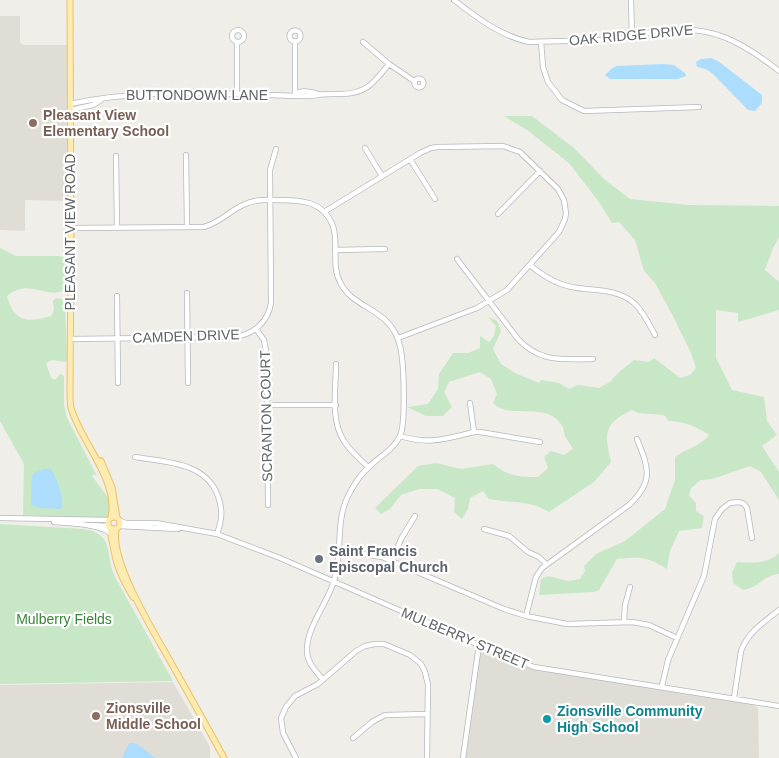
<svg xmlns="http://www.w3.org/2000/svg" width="779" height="758" viewBox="0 0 779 758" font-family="Arial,sans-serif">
	<rect width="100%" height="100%" fill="#f0eee8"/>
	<!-- education -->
	<path fill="#e0ddd6" d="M0,16H20V43L24,45H67V201L25,200V231L0,230Z
		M484,649L518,664L545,671L751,704L758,708L759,758H466L480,655L482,650Z
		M173,682L210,747V758H0V685Z"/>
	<!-- green -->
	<path fill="#c7e7c6" d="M504,116H532L574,148L604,179L630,199L688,205L779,206V237L773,248L765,270L779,282V310L738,322V313L716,310V358L732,390L764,397L767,421L777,435L762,446L779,472V500L761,472L750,466L712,479L701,480L691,488L689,495L696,503V511L704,516L702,528L679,531L670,551L667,569C646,556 641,557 617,559L599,590L594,592L539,595L541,579L548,576L568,581L580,579L585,571L584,566L596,554L625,541L665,509L675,480V457C686,449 702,445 709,435C696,426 685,422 669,421L664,415L638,413L632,410C604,423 604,433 611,462L594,482L549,512C527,499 513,504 489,499L483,491L470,498L468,509L462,519L454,512L455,498L438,489H419L401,495L390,509L381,514L375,508L418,466L436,463L461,469L493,464C507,476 520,477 538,477L548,468L544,457L551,451L564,455L573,449C571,445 567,440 565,436C563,427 563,425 556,419C540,404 509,419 493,403L497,394L491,379L480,372L449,382L444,392L452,407L443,416H426L407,407L428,404L438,389L439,374L453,353H468L480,348V336L489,342L494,336L496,326L488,317L497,321L501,331L493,349L501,364L517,374L539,383L541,380L559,383L569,389L578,385L599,388L610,382L618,373L634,360L649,362L654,358L680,378L690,375L696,368L691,353L673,316L655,283L644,271L635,240L619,222L612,223L599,202L569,163L527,130Z
		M0,248L16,256H59L64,257L66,261L65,290C47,300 29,277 7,296C14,322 27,323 51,316L54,310L53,301L56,298L62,299L65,301L67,360L65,362L52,360L46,363L51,378L55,380L60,374L64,376V405L67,418L97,476L93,474L92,476L110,500V515L104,519L23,515L24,464L0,421Z
		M0,524L83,529C116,534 104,555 116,579L173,681L0,684Z
		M779,553V574C764,575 760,587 743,590L733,583L732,573L737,562C752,563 768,564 779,553Z"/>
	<!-- water -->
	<path fill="#acddfc" d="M711,58L718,61L762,95V103L755,111L748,110L713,74L706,69L697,67L696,62L701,59Z
		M663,64L674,65L685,73L686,76L678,79H610L605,75L611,69L616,66Z
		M44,469H51C57,481 63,493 62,507L60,509L40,508L31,505L32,477L34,473Z
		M129,743C142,743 145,751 155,758H122Z"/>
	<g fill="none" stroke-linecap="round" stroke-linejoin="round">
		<defs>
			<path id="minor" d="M454,0C477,18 501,36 529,42C558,40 586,42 614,39C629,38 644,33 660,31C710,24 741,41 779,71
				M631,0L632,36
				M232 36a6 6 0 1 1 12 0a6 6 0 1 1-12 0Z
				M289.5 36a5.5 5.5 0 1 1 11 0a5.5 5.5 0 1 1-11 0Z
				M295,41V94
				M237,42V94
				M363,42L389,64L414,81
				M541,42L543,67L548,82L562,100L584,111L699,107
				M414.5 83a4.5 4.5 0 1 1 9 0a4.5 4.5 0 1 1-9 0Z
				M295,94C301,90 311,91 318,94
				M70,104C149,87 232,95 312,96C322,93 331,94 341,94C367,94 374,82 389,64
				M70,110L93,105L101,100
				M365,148L382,176
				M186,155L187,227
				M116,156L117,228
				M410,159L435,199
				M324,212L420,153L431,148L438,147L503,146L520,152L558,189L564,200L566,213L565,219L559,232L507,290L477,308L398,338
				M498,214L540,171
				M71,228L204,227C221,222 228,212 243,205C253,200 265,199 276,200C300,200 323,200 333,226C339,244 331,265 340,282C354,311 391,307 400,346C404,361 406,423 400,436C393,451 378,457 368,468C360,475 353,486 348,496C335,522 343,553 334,581C328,602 306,628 307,651C307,663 316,671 323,680
				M335,250L385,249
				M457,259L518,339C540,363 563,359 593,359
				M530,265C544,277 560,286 578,288C597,291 618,289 634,303C643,311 649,324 655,335
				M187,293L188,383
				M117,296L118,383
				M256,329L264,340L267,357L268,505
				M71,339L235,337C254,334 268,322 271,303L270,170L276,149
				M336,364C336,388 330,420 344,441C350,451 360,459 368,467
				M470,403L474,432
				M267,405H336
				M400,436C430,445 445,439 474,432H480L540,442
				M135,457C165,462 206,462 218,496C223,510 222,520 217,534
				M0,518L108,520
				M120,521L126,523H156L217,534L280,558L479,645L534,667L779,706
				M54,522C71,523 97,524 111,533
				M90,525L108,526
				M120,526L178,529
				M484,529L509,536L528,552L539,557L546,564
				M339,550L382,557L504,609L526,616L567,624L632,622L649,625L677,638
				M392,561L401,539L415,516
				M526,616L536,577L542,568L629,505C655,481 648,467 637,439
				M624,621L625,605L630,587
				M662,686L668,660L704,576L715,519L722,509L730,503L739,502L744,504L747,508L752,538
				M734,698L741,651C748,632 763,623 779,610
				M353,738L372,722L385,715L427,714
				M296,758L283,733L281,718L286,707L295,696L318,684L356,651L365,646L375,644H384L410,655L421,664L425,672L428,685L427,758
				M463,758L479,645"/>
			<path id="major" d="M70,0L71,248L70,392C70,397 70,403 71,408C81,442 119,481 111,517
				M101,461L112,487L117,518
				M108 523a6 6 0 1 1 12 0a6 6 0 1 1-12 0Z
				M110,529C115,559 117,571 133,597
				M116,530C110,563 157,637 174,668C191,698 208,728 224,758"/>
		</defs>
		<!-- minor casing -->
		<use href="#minor" stroke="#b5b8bc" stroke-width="6"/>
		<!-- major casing -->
		<use href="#major" stroke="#eec064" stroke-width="7"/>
		<!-- minor -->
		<use href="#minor" stroke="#fff" stroke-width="4.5"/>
		<!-- major -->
		<use href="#major" stroke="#fdecb1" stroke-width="5"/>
	</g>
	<!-- markers -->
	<g fill="#8d6e63" stroke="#fff" stroke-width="2">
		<circle cx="33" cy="123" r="5"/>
		<circle cx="96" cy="716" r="5"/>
	</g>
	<circle fill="#6b7280" stroke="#fff" stroke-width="2" cx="319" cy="559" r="5"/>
	<circle fill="#0f9aa8" stroke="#fff" stroke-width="2" cx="547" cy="719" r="5"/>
	<g text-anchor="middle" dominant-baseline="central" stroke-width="4.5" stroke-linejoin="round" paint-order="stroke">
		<!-- street labels -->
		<g font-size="14" fill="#5f6367" stroke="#fff">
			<text transform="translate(631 35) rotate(-5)">OAK RIDGE DRIVE</text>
			<text x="197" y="95">BUTTONDOWN LANE</text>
			<text transform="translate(70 232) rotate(-90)">PLEASANT VIEW ROAD</text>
			<text transform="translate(186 336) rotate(-2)">CAMDEN DRIVE</text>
			<text transform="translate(266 416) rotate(-91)">SCRANTON COURT</text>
			<text transform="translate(465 638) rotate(23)">MULBERRY STREET</text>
		</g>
		<!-- education labels -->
		<g font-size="14" font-weight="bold" fill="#785e54" stroke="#fff" text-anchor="start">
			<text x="43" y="115">Pleasant View<tspan x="43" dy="16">Elementary School</tspan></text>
			<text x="106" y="708">Zionsville<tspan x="106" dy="16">Middle School</tspan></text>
		</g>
		<!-- worship labels -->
		<g font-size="14" font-weight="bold" fill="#5b616d" stroke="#fff" text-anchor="start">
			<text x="329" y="551">Saint Francis<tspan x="329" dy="16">Episcopal Church</tspan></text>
		</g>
		<!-- park labels -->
		<g font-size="14" fill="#398538" stroke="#fff">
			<text x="64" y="619">Mulberry Fields</text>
		</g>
		<!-- culture labels -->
		<g font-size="14" font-weight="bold" fill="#0d838f" stroke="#fff" text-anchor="start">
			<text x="557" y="711">Zionsville Community<tspan x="557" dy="16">High School</tspan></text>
		</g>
	</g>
</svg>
